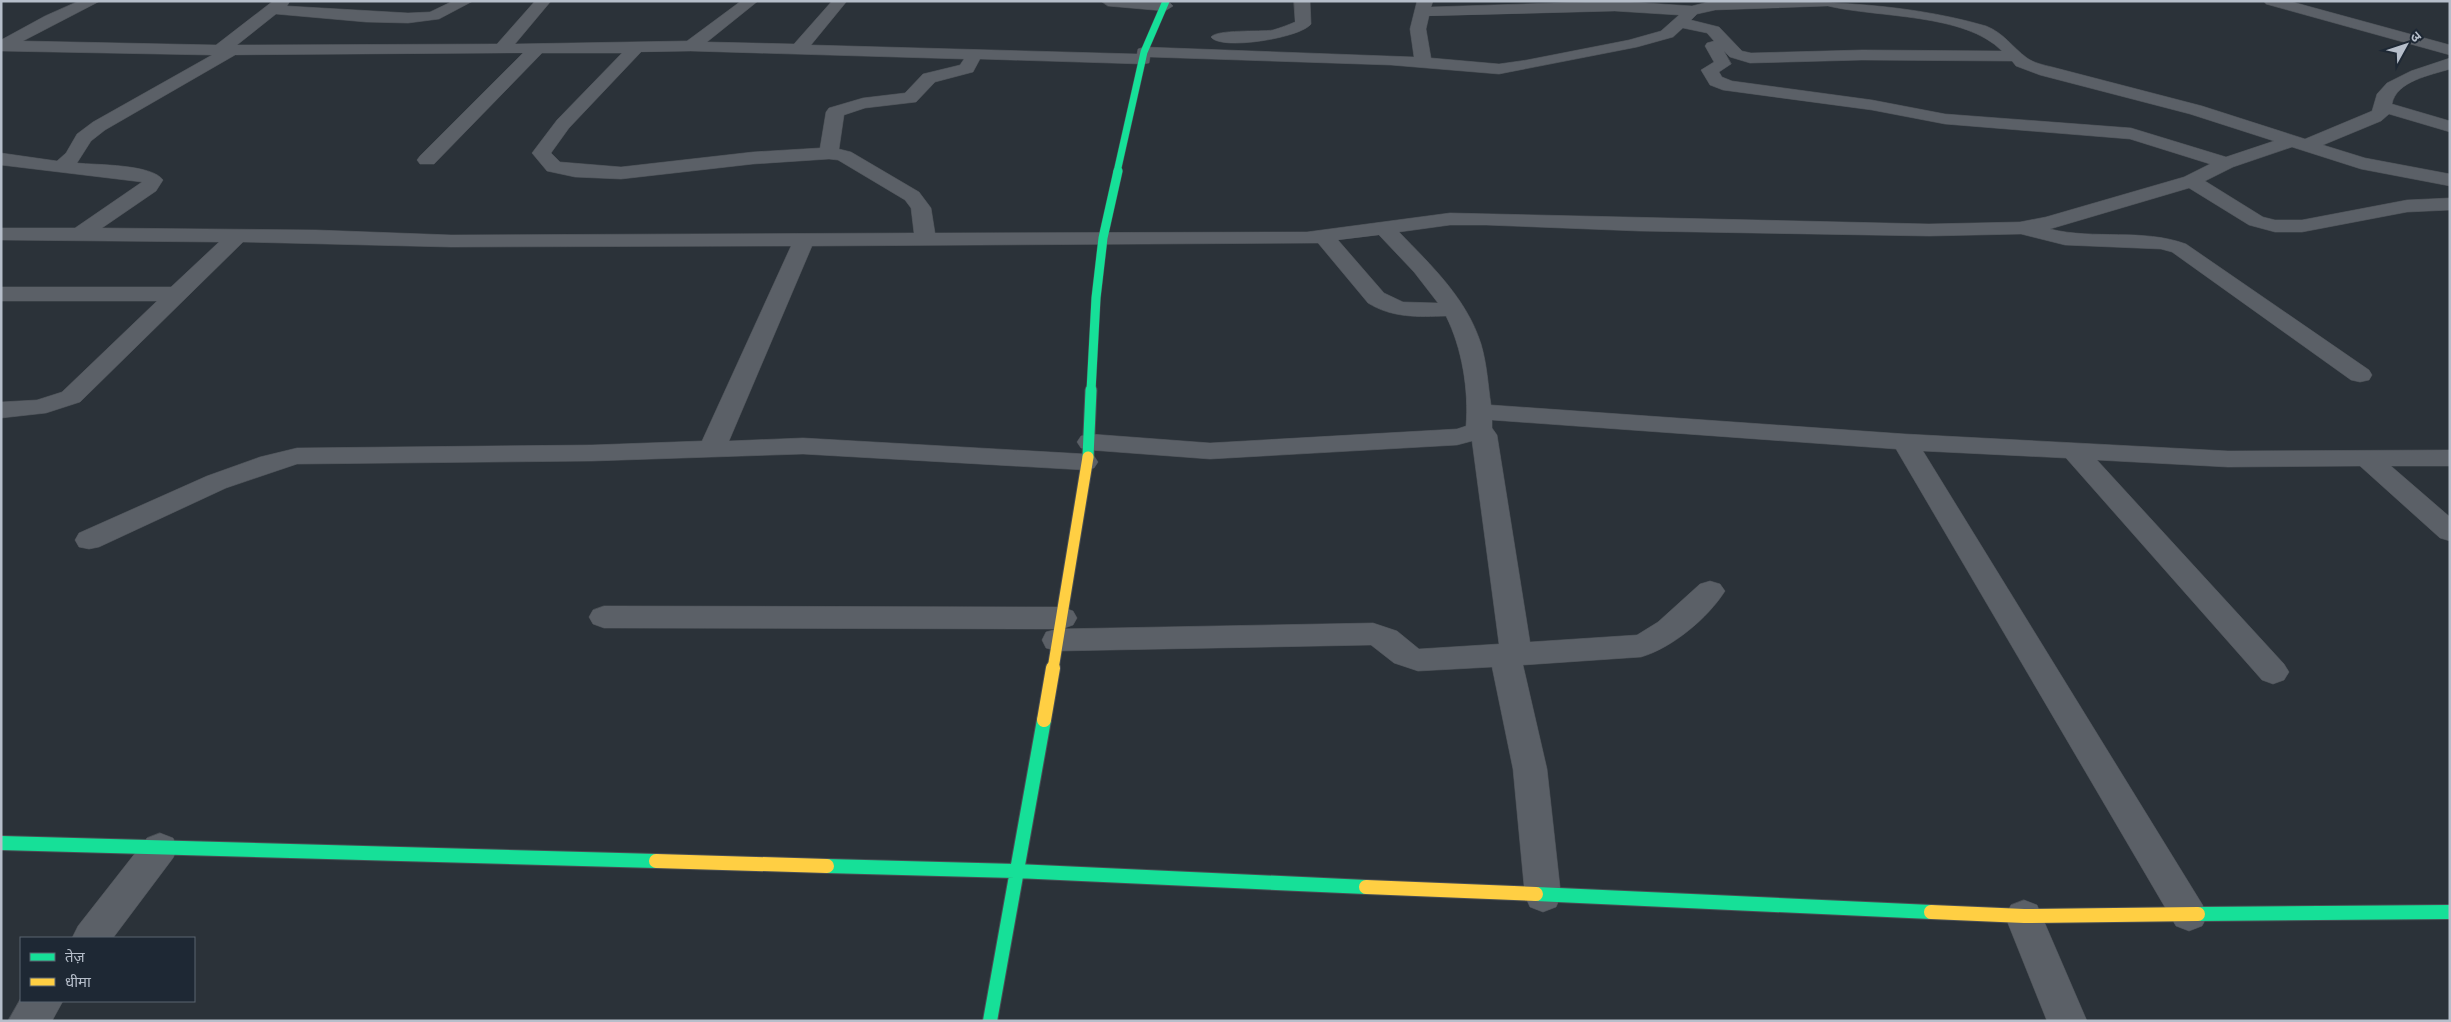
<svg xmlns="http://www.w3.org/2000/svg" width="2451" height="1022" viewBox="0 0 2451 1022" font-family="Jost,'Noto Sans Devanagari',sans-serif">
	<rect width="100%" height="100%" fill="#2b3239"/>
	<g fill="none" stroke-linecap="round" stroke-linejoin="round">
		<defs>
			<path id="street" d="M79,1H100L23,41L216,45L273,1H290L287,6L408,13L430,12L453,1H473L439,19L408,23L366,22L276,14L237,45L497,44L535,1H551L515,44L687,41L741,1H758L707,42L794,44L832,1H847L811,45L1137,54L1138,49L1144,47L1414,57L1410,29L1417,1H1433L1431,7L1615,1L1692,6L1712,1C1804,1 1896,0 1986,26C2004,33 2012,47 2027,58C2034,63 2044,65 2052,67L2202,106L2305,139L2372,111L2377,94L2387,83L2411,71L2450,58V69C2431,75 2396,81 2392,104L2450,121V132L2389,114L2381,121L2323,145L2365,158L2450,174V186L2361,169L2292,147L2233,167L2205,181L2263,217L2275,220H2302L2407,200L2450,198V210L2407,212L2302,232H2275L2249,225L2189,188L2050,229C2095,240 2142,228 2186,244L2369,370L2372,375L2369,380L2360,382L2351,380L2172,252L2161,249L2065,245L2021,234L1929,236L1639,231L1486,225H1450L1399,232C1431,265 1467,299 1481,344C1487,364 1488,385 1491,405L1905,434L2228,451L2450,450V466H2391L2450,517V541L2440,538L2360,466L2228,467L2097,460L2284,664L2289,672L2284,680L2273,684L2262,680L2066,458L1923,451L2202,904L2208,915L2202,926L2189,931L2176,926L1896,449L1492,420V428L1497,435L1530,642L1637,635L1658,622L1700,584L1710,581L1720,584L1725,591C1708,618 1672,648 1641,657L1523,665L1547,769L1561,896L1556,907L1543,912L1530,907L1525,896L1513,769L1492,667L1418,671L1394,663L1371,645L1057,651L1046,648L1042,640L1046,632L1057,629L1373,623L1397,631L1419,649L1499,644L1472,441L1457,445L1210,459L1090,450L1081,448L1077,442L1081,436L1090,434L1210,443L1457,429L1466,426C1469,390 1462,348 1446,316C1418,317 1392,318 1368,303L1318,243L812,246L729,441L803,438L1085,454L1094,456L1098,462L1094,468L1085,470L803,454L592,461L297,464L226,488L99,547L89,549L79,547L75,540L79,533L207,476L260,457L297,448L592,445L702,441L791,246L451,247L243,242L80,402L46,413L1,418V402L37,400L62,392L157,301H1V287H171L219,242L1,240V228H75L142,182L1,165V153L57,161L66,153L77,134L93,122L212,55L1,51V40L45,16ZM1828,6C1878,18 1965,13 2002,51L1862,50L1751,53L1742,51L1719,27L1691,20L1697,14L1715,10ZM1615,11L1679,15L1661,31L1629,40L1527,60L1499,64L1431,58L1426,29L1429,16ZM1683,28L1707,33L1714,41L1707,43L1705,46L1714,62L1701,70L1710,85L1723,90L1872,110L1945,124L2130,139L2210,164L2184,177L2046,217L2020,222L1929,224L1450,213L1307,232L935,233L931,208L919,192L851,152L839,149L844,115L865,108L916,102L935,82L973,72L980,59L1143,64L1149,63L1150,57L1391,65L1499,74L1637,47L1673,37ZM691,51L964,59L960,65L956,66L923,74L905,93L863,98L829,108L826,112L820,148L753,152L621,167L560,162L551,153L569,128L641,52ZM1724,51L1730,57L1750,63L1862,60L2012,61L2016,66L2040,75L2190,114L2274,141L2226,157L2131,128L1945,114L1872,100L1732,81L1722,77L1719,72L1731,64ZM523,53L420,156L417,160L420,164H434L542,53H622L557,120L532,153L547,171L575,177L621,179L753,164L829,159L838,160L905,200L911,208L914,233L451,235L316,230L102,228L156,191L163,180C152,164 96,165 77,163L91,141L105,130L235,55ZM1379,235L1414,272L1438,303L1403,302L1384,293L1338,240Z
				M1101,1H1163L1170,3L1173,6L1165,11L1108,6Z
				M1294,1H1310L1311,24C1301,38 1220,51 1211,37C1217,29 1260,32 1273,30C1280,28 1288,25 1295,22Z
				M2264,1H2289L2450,45V55L2266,4Z
				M604,606L1062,607L1073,611L1077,618L1073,625L1062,629L604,628L593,624L589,617L593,610Z
				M160,833L173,838L178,848L173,858L113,938H72L78,926L147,838Z
				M2024,900L2037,905L2087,1021H2047L2005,916L2011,905Z
				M21,998V1001H63L52,1021H8Z"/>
			<path id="fast-far3" d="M1117,172L1144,52L1166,1"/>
			<path id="fast-far2" d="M1091,391L1096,298L1103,238L1118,171"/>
			<path id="fast-far1" d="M1088,457L1091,390"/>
			<path id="fast" d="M1,843L656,861
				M827,866L1015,871L1366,887
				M1536,894L1931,912
				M2198,914L2450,912
				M990,1021L1044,720"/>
			<path id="slow-far1" d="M1053,669L1088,457"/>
			<path id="slow" d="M1044,720L1053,668
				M656,861L827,866
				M1366,887L1536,894
				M1931,912L2024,916L2198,914"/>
		</defs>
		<!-- street casing -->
		<use href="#street" stroke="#494e54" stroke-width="1"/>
		<!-- fast-far3 casing -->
		<use href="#fast-far3" stroke="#494e54" stroke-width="8"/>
		<!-- fast-far2 casing -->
		<use href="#fast-far2" stroke="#494e54" stroke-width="10"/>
		<!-- fast-far1 casing -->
		<use href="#fast-far1" stroke="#494e54" stroke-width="13"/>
		<!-- fast casing -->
		<use href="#fast" stroke="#494e54" stroke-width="16"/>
		<!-- slow-far1 casing -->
		<use href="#slow-far1" stroke="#494e54" stroke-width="13"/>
		<!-- slow casing -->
		<use href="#slow" stroke="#494e54" stroke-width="16"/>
		<!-- street -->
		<use href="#street" fill="#5b6067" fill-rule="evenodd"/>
		<!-- fast-far3 -->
		<use href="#fast-far3" stroke="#16e098" stroke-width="7"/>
		<!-- fast-far2 -->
		<use href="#fast-far2" stroke="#16e098" stroke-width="9"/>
		<!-- fast-far1 -->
		<use href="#fast-far1" stroke="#16e098" stroke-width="11"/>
		<!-- fast -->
		<use href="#fast" stroke="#16e098" stroke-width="14"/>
		<!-- slow-far1 -->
		<use href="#slow-far1" stroke="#ffcf43" stroke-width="11"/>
		<!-- slow -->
		<use href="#slow" stroke="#ffcf43" stroke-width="14"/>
	</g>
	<!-- border -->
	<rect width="2451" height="1022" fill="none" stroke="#b6beca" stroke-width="5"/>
	<!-- legend -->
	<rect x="20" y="937" width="175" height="65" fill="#1e2834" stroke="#5b6470"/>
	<rect x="30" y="953" width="25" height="8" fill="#16e098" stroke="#5b6470"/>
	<text x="65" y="962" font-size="15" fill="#b6beca">तेज़</text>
	<rect x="30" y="978" width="25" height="8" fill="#ffcf43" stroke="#5b6470"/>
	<text x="65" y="987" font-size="15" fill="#b6beca">धीमा</text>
	<!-- north arrow -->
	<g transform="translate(2406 45) rotate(50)" stroke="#1e2834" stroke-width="4" paint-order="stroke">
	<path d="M0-4L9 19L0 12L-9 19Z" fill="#b6beca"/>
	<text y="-8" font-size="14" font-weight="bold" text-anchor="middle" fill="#b6beca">उ</text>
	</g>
</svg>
